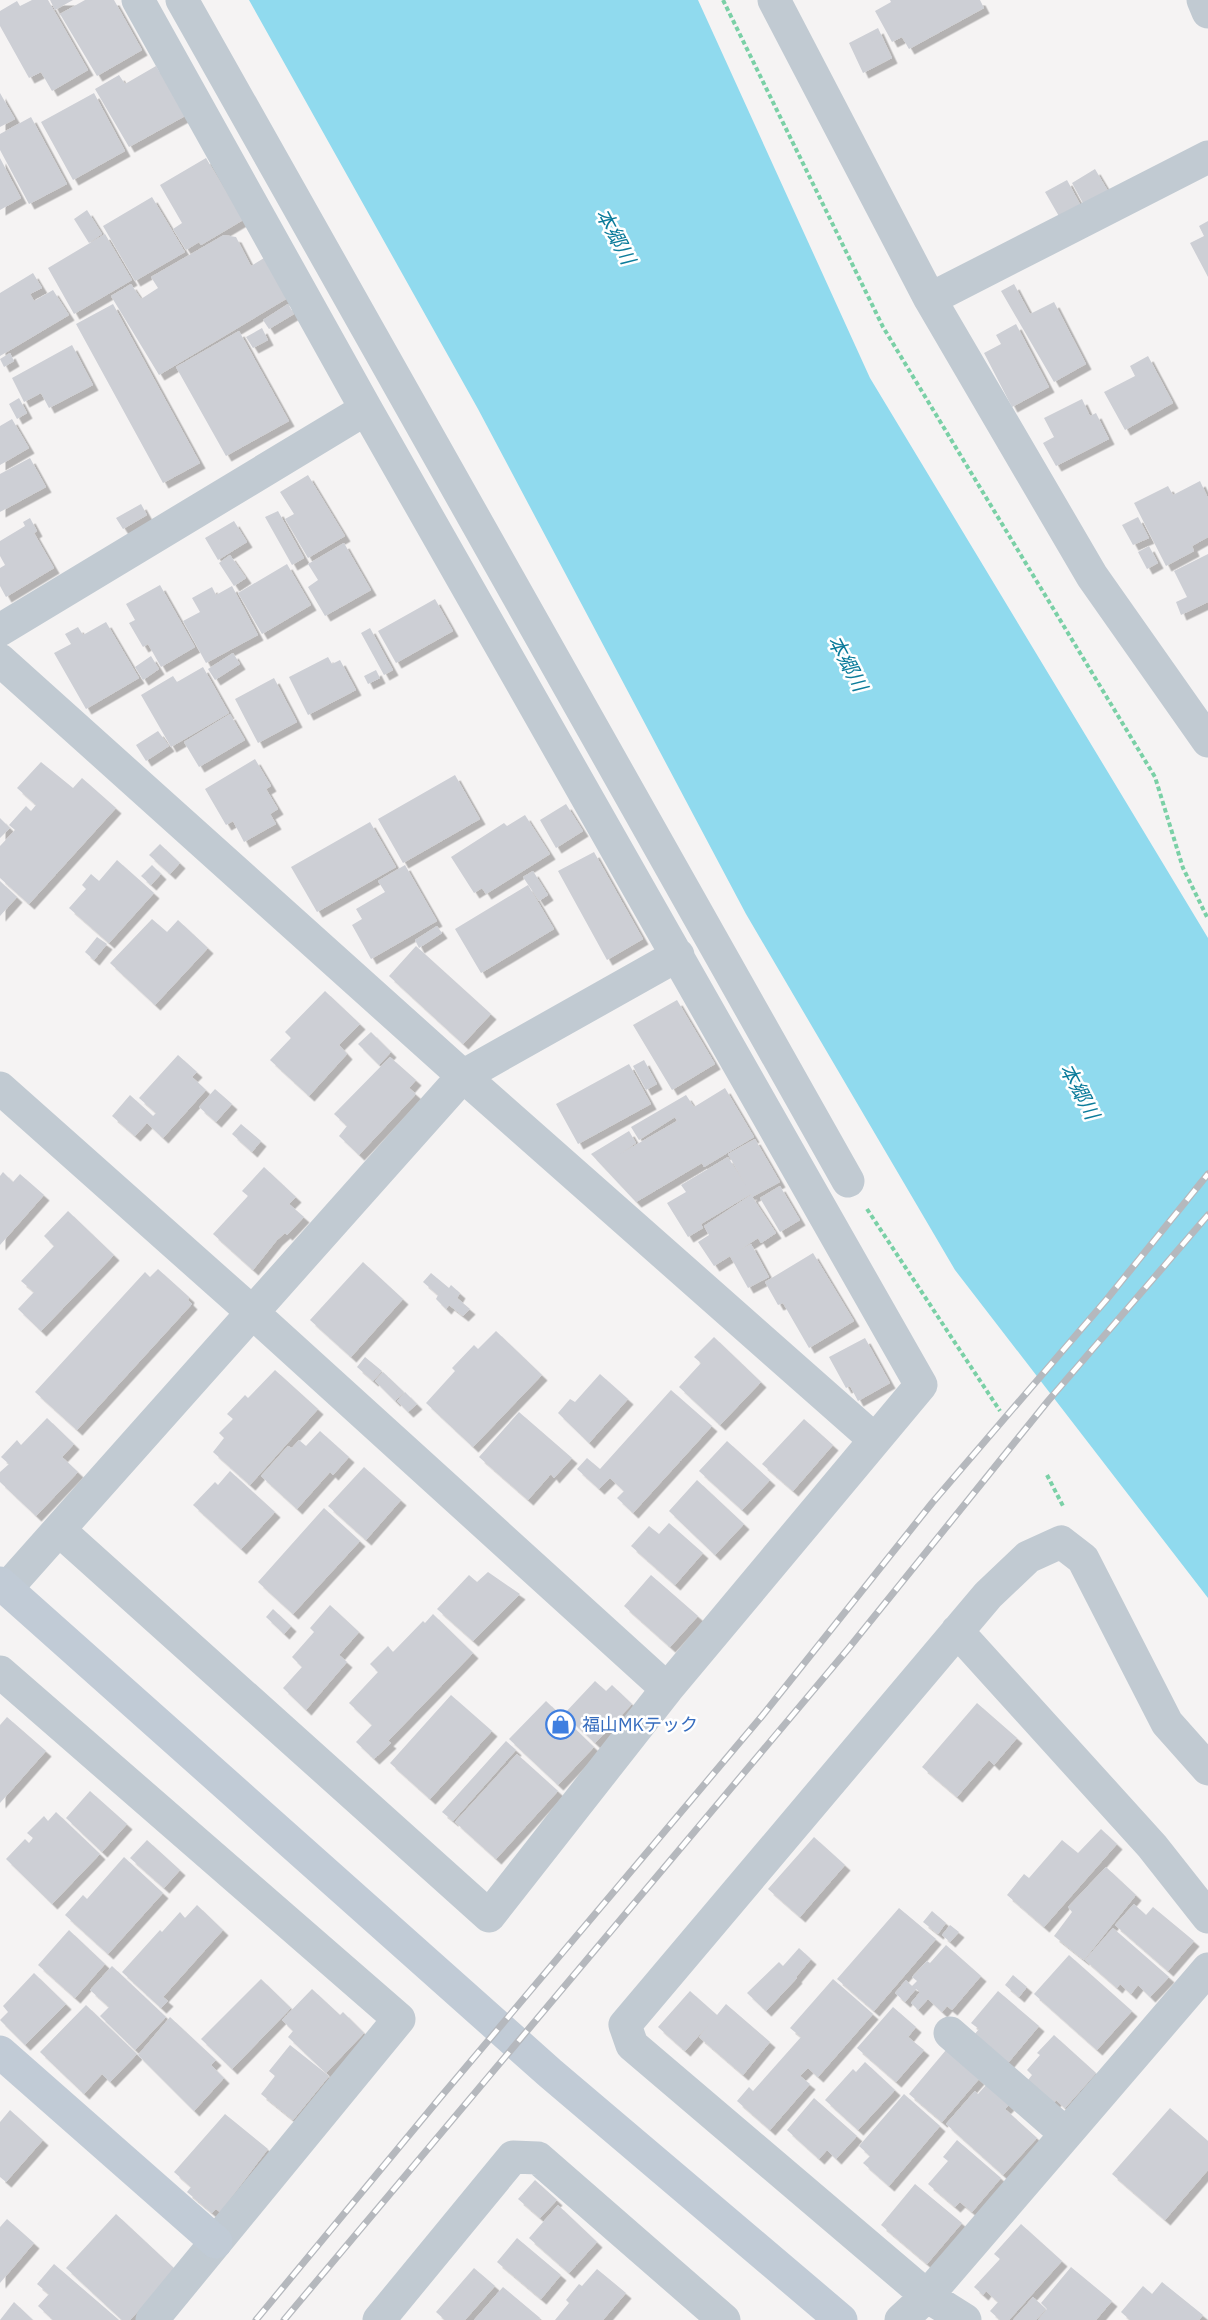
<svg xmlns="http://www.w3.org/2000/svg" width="1208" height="2320" viewBox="0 0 1208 2320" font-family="'IBM Plex Sans','Noto Sans JP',sans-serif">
	<defs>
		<filter id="shadow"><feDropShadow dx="5.5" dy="5.5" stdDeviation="0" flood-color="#0004"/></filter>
	</defs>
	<rect width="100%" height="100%" fill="#f5f3f3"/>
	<!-- water -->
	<path fill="#90daee" d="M249,0H698L870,378L1208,938V1598L955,1270L746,914L478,409Z"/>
	<!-- building -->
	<path fill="#cdcfd5" filter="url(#shadow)" d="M32,0H48L88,70L52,91L41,72L29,78L0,26V11L17,1L20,6Z
		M50,0H73L55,10Z
		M85,0H114L142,50L97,76L60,14Z
		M890,0H980L984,8L909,49L902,37L892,42L875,11L891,2Z
		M878,28L892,58L863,73L849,43Z
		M156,66L185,116L129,147L95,89L119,75L125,84Z
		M0,93L15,119L0,127Z
		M94,93L125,151L73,180L41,122Z
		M31,117L67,184L29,204L0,150V134Z
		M0,158L21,198L0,210Z
		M206,158L243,220L201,245L199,242L186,250L173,229L182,223L160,185Z
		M1095,169L1108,191L1084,205L1072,183Z
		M1067,180L1081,206L1060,218L1045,192Z
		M152,197L185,252L135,281L103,226Z
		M87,210L102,234L89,243L74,219Z
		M1208,221V277L1190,243L1204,236L1199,226Z
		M105,234L132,280L74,314L48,268Z
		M224,235L236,237L251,266L264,258L286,299L159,375L111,296L131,284L141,299L158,288L151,277Z
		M33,273L42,288L30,294L34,301L53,290L69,315L0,356V293Z
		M1014,284L1030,314L1054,302L1086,364L1054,382L1001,291Z
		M113,304L200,463L163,483L76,324Z
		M288,304L294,314L269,329L263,320Z
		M1016,324L1049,387L1012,407L984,353L1001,344L996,335Z
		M262,328L268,340L253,348L246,337Z
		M239,331L289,421L226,456L176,367Z
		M72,345L93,385L49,408L41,393L24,402L12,378Z
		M10,353L14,361L4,367L0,359Z
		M1148,356L1173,403L1125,430L1104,392L1135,376L1130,366Z
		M19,398L27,413L17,419L9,404Z
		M1082,399L1090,416L1096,413L1109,439L1056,466L1043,443L1054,437L1044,418Z
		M12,419L29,448L0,465V426Z
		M30,458L46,487L0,512V474Z
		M308,475L345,536L308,558L285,519L294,514L280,492Z
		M1200,481L1208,498V537L1192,546L1194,551L1166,566L1134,503L1168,486L1173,495Z
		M141,504L147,515L123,529L116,518Z
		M278,511L304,558L292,565L265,517Z
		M1138,517L1149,538L1133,545L1122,525Z
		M30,518L37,531L34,533L54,568L6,597L0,586V568L5,565L0,556V541L25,526L23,522Z
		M234,521L247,542L218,560L205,538Z
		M344,543L371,590L325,616L308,587L318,580L308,564Z
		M1149,546L1158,563L1147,569L1138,552Z
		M1208,554V602L1181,615L1176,602L1187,597L1174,571Z
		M230,555L246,578L234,586L219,563Z
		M287,564L311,605L262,634L238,593Z
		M160,585L195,647L161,667L148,644L143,647L129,623L135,620L126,604Z
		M232,586L258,635L206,663L183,621L200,612L192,598L212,587L216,595Z
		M435,599L453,631L396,663L378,631Z
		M106,622L139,678L86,709L54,653L71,644L65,634L78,627L83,635Z
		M370,628L393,670L384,675L361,633Z
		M233,653L240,664L215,680L208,669Z
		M151,656L159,669L143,680L135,667Z
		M328,657L332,664L340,660L356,690L308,715L289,677Z
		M203,667L229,713L171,747L141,695L173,676L177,682Z
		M376,670L380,678L368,684L364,676Z
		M274,678L297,722L258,743L235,699Z
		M230,714L245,740L199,767L184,742Z
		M158,731L169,746L146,761L136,745Z
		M255,759L271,786L266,789L278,809L270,814L276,824L244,842L233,821L226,825L205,789Z
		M41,762L73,788L82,778L116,808L29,904L0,878V846L15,830L9,825L26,806L31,811L36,805L17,788Z
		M455,775L480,819L403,863L378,819Z
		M566,804L583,831L556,848L540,820Z
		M525,815L550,854L486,894L482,888L474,893L451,857L504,823L507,826Z
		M0,818L10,828L0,838Z
		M370,822L396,867L317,912L291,867Z
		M160,844L180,863L170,874L149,855Z
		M594,852L643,939L607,960L558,871Z
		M117,860L154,893L109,943L69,908L86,889L82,885L91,874L99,881Z
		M152,865L161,874L151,885L141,876Z
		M405,865L437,921L371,959L352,925L362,919L356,909L385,892L378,881Z
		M533,871L548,895L539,901L523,877Z
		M0,881L17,897L0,916Z
		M528,885L554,929L481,973L455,929Z
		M152,919L167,932L178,920L208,948L155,1005L110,963Z
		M437,926L442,933L419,948L415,940Z
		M97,937L107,944L94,960L85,952Z
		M416,946L491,1014L463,1044L389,976Z
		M325,991L360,1024L339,1045L347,1054L309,1096L270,1060L291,1038L285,1032Z
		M677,1000L715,1064L672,1090L633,1025Z
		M371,1032L391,1052L379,1065L358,1044Z
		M178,1055L197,1072L192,1077L206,1090L163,1138L147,1123L135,1136L112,1116L130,1095L153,1116L156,1113L139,1098Z
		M390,1057L416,1080L409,1088L416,1094L359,1155L339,1136L347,1126L334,1114Z
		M644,1060L657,1084L646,1090L633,1066Z
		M629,1064L651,1104L578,1144L556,1104Z
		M725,1088L754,1137L704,1167L702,1163L636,1202L591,1154L629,1131L636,1143L620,1154L677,1121L675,1117L639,1140L631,1127L686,1095L694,1107Z
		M215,1089L232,1104L216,1122L199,1107Z
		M241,1124L261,1141L252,1152L232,1134Z
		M755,1139L780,1182L752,1197L751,1194L701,1224L703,1228L688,1237L667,1203L686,1192L681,1185L728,1157L746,1186L728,1154Z
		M264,1167L296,1197L289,1204L304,1217L287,1235L285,1233L277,1240L253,1270L213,1234L248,1196L242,1191Z
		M3,1172L13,1182L20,1174L44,1195L0,1245V1176Z
		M780,1186L800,1220L780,1232L760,1198Z
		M751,1195L776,1233L761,1243L758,1238L738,1251L751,1244L769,1277L748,1288L730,1256L714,1266L698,1242L709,1235L704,1226Z
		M68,1211L114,1255L41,1331L18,1309L34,1292L21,1281L54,1246L44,1236Z
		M813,1253L854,1321L809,1348L783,1303L778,1305L765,1282Z
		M363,1262L403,1299L351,1357L310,1320Z
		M158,1269L189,1297L188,1300L192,1304L77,1430L35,1392L145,1272L150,1277Z
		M431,1273L449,1288L451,1285L460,1293L457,1298L470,1309L463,1316L449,1305L446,1309L436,1299L438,1295L423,1282Z
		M496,1331L542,1375L473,1447L426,1403L455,1371L452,1368L474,1345L478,1349Z
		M714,1337L761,1382L720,1425L679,1387L701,1363L694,1357Z
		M865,1338L890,1383L858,1401L850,1386L846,1388L829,1357Z
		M365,1357L382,1371L373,1381L357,1367Z
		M275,1370L318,1409L250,1485L213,1452L224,1438L219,1433L233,1419L227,1414L245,1395L248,1398Z
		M383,1372L404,1392L395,1401L375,1381Z
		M600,1374L628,1399L589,1443L558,1413L570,1399L575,1402Z
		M671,1390L712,1426L633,1513L617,1498L624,1491L610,1478L599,1489L577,1469L587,1458L600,1469Z
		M405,1392L417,1404L408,1412L397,1401Z
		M519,1412L572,1458L554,1478L551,1474L528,1500L479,1457Z
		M47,1418L74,1444L62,1457L78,1472L36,1516L0,1482V1472L9,1464L1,1457L17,1440L21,1445Z
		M804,1419L833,1445L793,1491L762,1464Z
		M320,1431L349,1457L333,1475L330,1472L297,1509L261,1476L288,1446L292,1448L299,1440L306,1446Z
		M727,1441L770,1480L742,1510L699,1471Z
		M364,1467L401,1500L366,1540L328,1506Z
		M230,1471L275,1512L241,1549L193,1505L215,1482L218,1485Z
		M697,1480L744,1524L715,1555L669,1511Z
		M324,1508L360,1541L293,1614L258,1582Z
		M669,1523L703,1553L675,1585L631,1546L649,1526L659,1534Z
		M488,1572L520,1594L473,1641L437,1609L469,1575L477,1582Z
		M651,1575L698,1616L670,1647L624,1606Z
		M330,1605L359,1632L339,1655L347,1662L306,1710L283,1688L302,1667L292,1657L314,1632L310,1628Z
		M273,1609L291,1626L284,1634L266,1617Z
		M433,1614L473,1653L388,1741L391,1743L374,1759L356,1742L372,1725L349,1703L378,1672L370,1664L388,1646L393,1652L423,1621L425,1623Z
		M595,1681L606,1691L612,1685L632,1704L595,1743L564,1714Z
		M451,1695L492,1731L430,1799L390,1763Z
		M546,1701L594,1747L558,1785L509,1739Z
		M977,1703L1017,1738L994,1765L989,1760L957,1797L922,1767Z
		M7,1717L46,1751L0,1803V1725Z
		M506,1741L516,1750L453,1821L442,1812Z
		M517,1754L558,1791L496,1859L455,1822Z
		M90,1791L127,1824L102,1852L66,1818Z
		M56,1812L100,1854L52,1904L6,1859L25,1839L29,1843L33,1838L27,1833L44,1816L48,1821Z
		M1101,1829L1117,1844L1044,1927L1007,1895L1024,1874L1029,1878L1062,1840L1078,1853Z
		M814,1837L845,1865L800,1917L768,1889Z
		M147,1840L180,1870L164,1888L130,1858Z
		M124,1857L163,1893L108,1954L65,1915L83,1895L87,1899Z
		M1106,1867L1136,1895L1084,1960L1054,1936L1072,1912L1068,1907Z
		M1134,1904L1146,1915L1153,1907L1194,1941L1168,1971L1115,1925Z
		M197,1905L223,1930L163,1997L168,2001L161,2008L122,1972L160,1930L162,1932L180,1912L185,1918Z
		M899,1908L936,1939L874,2011L837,1979Z
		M932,1911L946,1923L938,1934L923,1922Z
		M950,1925L959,1932L950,1942L942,1935Z
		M1113,1928L1169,1977L1150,1997L1138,1985L1131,1994L1120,1984L1117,1988L1085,1960Z
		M69,1930L105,1964L75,1998L38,1965Z
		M946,1945L981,1976L952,2010L947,2006L942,2012L928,1999L918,2010L911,2003L920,1992L916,1989L905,2002L895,1993L906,1980L912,1986L917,1981L912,1977L927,1961L930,1963Z
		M799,1948L811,1959L796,1977L797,1978L766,2011L747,1993L779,1962L783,1966Z
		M1069,1955L1132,2011L1097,2050L1034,1994Z
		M112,1966L166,2017L135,2050L100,2016L109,2007L90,1990Z
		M34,1973L66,2004L25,2045L0,2020L8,2012L3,2006Z
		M1013,1975L1027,1987L1019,1997L1005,1985Z
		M261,1979L291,2008L232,2069L201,2039Z
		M833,1979L873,2014L818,2077L808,2068L800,2076L810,2084L770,2130L737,2101L749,2087L753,2091L801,2037L790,2028Z
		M312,1989L340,2015L343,2012L364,2033L326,2073L288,2037L293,2031L282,2020Z
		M690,1991L717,2015L726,2004L770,2042L743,2075L699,2037L709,2024L685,2051L658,2027Z
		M998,1991L1039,2026L1008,2063L974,2035L979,2029L971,2023Z
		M86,2005L137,2054L110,2082L102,2074L84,2094L40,2052Z
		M893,2007L916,2027L908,2037L924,2050L896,2082L857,2048Z
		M170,2017L216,2060L211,2065L224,2078L194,2111L138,2055Z
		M1054,2035L1096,2073L1065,2108L1056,2100L1054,2103L1028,2080L1032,2075L1027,2070L1040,2055L1037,2053Z
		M290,2045L329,2076L293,2120L261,2094L275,2076L269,2071Z
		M946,2050L979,2079L942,2122L909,2094Z
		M865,2062L895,2090L858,2130L825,2100L853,2069L856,2072Z
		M987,2084L1009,2105L1005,2109L1037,2138L1003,2175L946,2124L975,2091L978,2094Z
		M904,2094L940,2126L889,2186L863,2163L870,2156L859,2146Z
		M814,2098L857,2136L836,2159L827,2150L819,2159L787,2130Z
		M1170,2108L1208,2141V2170L1165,2220L1112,2174Z
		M10,2110L43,2140L6,2182L0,2177V2122Z
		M225,2114L268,2149L220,2212L216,2209L212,2213L187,2192L191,2187L174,2172Z
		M957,2140L1001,2178L972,2212L960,2202L955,2207L928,2184L948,2161L943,2157Z
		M535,2180L557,2200L540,2218L518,2199Z
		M915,2184L962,2223L927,2264L881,2225Z
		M558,2205L597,2242L569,2273L529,2238Z
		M116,2214L176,2270L130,2320H122L66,2268Z
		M7,2219L34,2243L0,2283V2227Z
		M1021,2224L1062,2261L1009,2320H1000L990,2311L998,2302L986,2291L983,2295L974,2287L1000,2259L994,2254Z
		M517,2238L561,2275L541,2299L497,2262Z
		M54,2264L119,2320H53L38,2306L49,2294L37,2284Z
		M1071,2267L1112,2301L1096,2320H1038L1047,2309L1041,2303Z
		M474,2268L495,2286L465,2320H445L436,2312Z
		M597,2269L626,2293L603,2320H555L569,2303L566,2300L579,2284L582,2286Z
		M1162,2282L1203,2315L1199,2320H1130L1121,2312L1143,2286L1152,2294Z
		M503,2287L540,2318L539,2320H474Z
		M1033,2297L1046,2309L1036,2320H1013Z
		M14,2302L33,2320H0Z"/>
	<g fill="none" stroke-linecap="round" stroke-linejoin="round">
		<!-- path -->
		<path stroke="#7ad0a6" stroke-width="4" stroke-dasharray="4.5 3" stroke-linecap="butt" d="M723,0L883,327L1155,777L1183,868L1208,919
			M867,1209L1000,1411
			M1047,1475L1063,1506"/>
		<!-- street -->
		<path stroke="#c1cad2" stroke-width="33" d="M182,0L848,1181
			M774,0L930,299L1092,576L1208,741
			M1203,0L1208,12
			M930,299L1208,157
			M0,630L366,409
			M0,660L463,1076L875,1440
			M0,1088L253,1313L667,1689
			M59,1530L489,1916L667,1689L921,1385L366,409L138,0
			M6,1589L463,1076L678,955
			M957,1631L1152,1846L1208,1917
			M0,1672L399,2019L152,2320
			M950,2033L1066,2134
			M379,2320L513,2157L538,2158L724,2320
			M901,2320L927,2296L1208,1969
			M965,2320L927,2296L632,2045L625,2025L988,1595L1028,1557L1061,1542L1083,1559L1167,1723L1208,1769"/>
		<!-- secondary -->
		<path stroke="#c1cbd6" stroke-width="33" d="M0,1583L550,2073L841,2320
			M0,2052L216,2242"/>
		<defs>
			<path id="rail" d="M256,2320L439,2099L762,1716L932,1503L1107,1299L1208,1174
				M284,2320L848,1649L1048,1401L1208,1215"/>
		</defs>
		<!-- rail casing -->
		<use href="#rail" stroke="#b5b8bd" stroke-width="7"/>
		<!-- rail -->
		<use href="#rail" stroke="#fff" stroke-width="4.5" stroke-dasharray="14" stroke-linecap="butt"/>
	</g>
	<!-- icons -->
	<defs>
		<symbol id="shop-ring" viewBox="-11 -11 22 22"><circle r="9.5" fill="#fff" stroke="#3f7fe0" stroke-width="1.5"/><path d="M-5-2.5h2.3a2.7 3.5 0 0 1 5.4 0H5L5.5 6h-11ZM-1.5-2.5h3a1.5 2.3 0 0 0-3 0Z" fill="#3f7fe0"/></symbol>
	</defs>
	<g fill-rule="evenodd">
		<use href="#shop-ring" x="544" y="1708" width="33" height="33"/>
	</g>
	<g text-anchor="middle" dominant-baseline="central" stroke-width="5" stroke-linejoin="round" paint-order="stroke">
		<!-- shop labels -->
		<g font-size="18" fill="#366cbe" stroke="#fff" text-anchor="start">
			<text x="582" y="1724">福山MKテック</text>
		</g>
		<!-- water labels -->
		<g font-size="20" font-style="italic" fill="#0c7c9b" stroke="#fff">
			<text transform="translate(616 236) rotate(62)">本郷川</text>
			<text transform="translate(848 663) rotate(62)">本郷川</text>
			<text transform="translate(1080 1091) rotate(62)">本郷川</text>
		</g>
	</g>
</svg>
